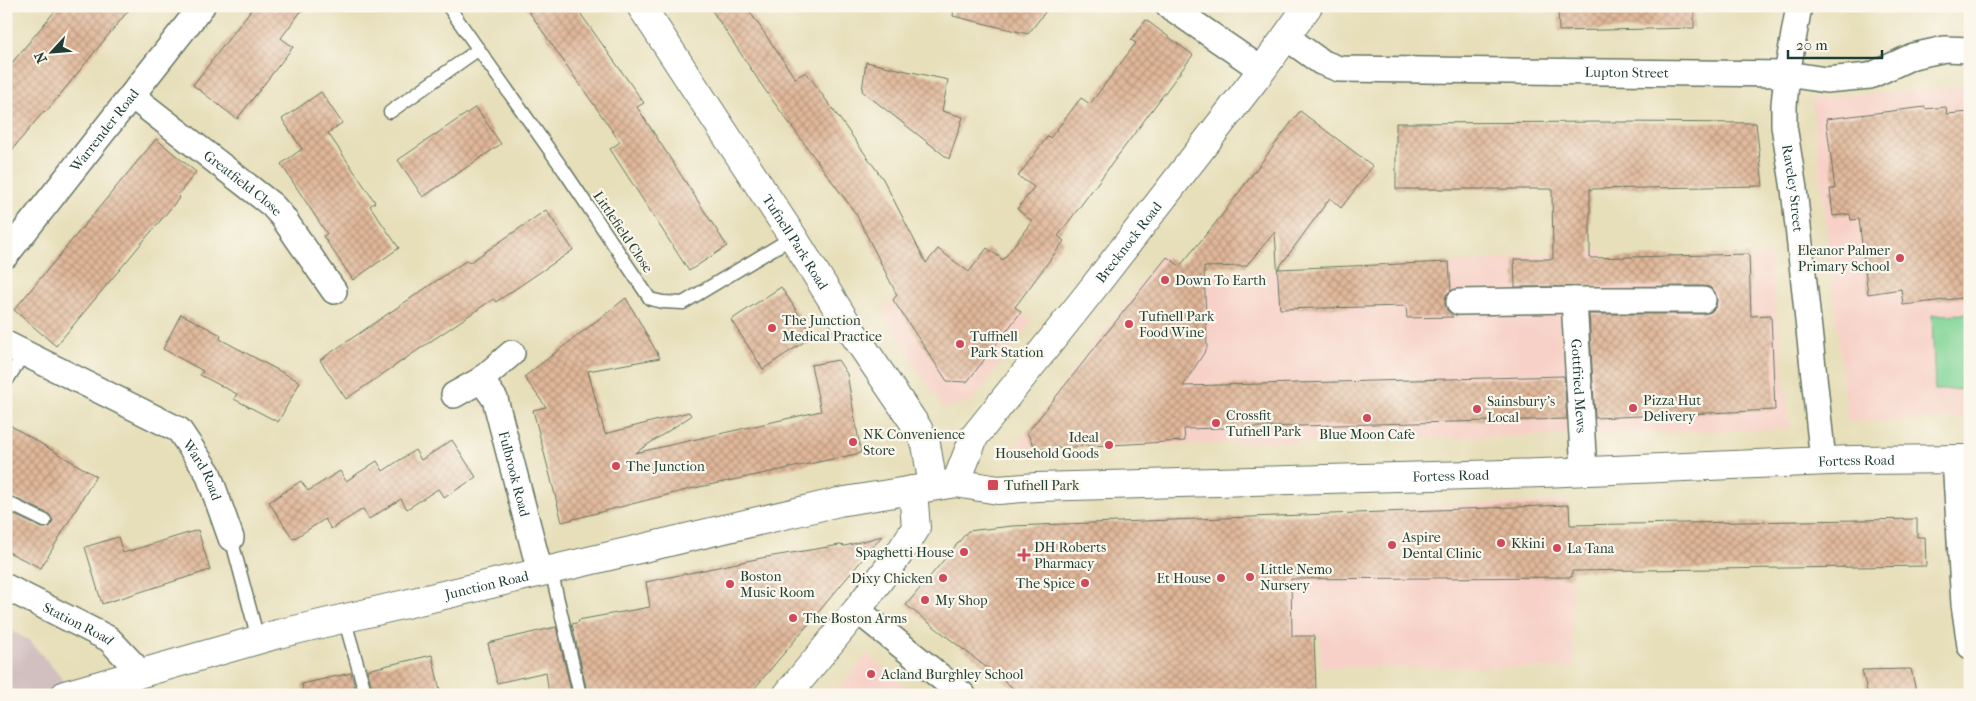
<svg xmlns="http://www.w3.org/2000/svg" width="1976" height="701" viewBox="0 0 1976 701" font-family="'IM FELL French Canon',serif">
	<defs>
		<pattern id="building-cross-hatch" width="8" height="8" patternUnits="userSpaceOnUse" patternTransform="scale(1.25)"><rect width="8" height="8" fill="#e1b799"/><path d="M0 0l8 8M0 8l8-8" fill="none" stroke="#b6967e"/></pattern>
	</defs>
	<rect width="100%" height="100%" fill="#fbf7ec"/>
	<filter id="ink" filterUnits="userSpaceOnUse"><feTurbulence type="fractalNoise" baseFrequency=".02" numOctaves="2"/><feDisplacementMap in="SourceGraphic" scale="10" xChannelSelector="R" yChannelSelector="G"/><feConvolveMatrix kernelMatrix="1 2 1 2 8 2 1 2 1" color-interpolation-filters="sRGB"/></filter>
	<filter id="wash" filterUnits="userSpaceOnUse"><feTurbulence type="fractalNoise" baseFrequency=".0096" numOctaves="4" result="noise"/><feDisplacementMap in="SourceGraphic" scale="20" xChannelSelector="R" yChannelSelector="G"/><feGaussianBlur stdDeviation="1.12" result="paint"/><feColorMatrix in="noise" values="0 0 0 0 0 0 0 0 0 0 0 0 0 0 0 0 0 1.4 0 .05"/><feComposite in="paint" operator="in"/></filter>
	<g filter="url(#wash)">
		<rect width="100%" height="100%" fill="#e7dfba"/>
		<!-- built -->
		<path fill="#f7d1c8" d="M1970,86V418L1848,422L1812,99Z
			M938,249L1032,321L971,402L943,408L882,311Z
			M1603,251V258L1770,255L1790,429L1014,449L1163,254L1186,270H1264L1449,263L1513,259L1514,255Z
			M1569,501L1573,668L1321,667V636H1292L1001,678L906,605L969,531L1011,526L1404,511V506Z
			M868,654L914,695H834Z"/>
		<!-- industrial -->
		<path fill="#d2bfc0" d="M6,628L30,641L76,695H6Z"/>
		<!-- garden -->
		<path fill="#82d698" stroke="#508a66" d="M1970,314V389L1935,390L1932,315Z"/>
		<g id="blocks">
			<!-- building -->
			<path fill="url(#building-cross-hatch)" d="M59,6H132L46,112L44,111L6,157V70Z
				M254,6H305L281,38L293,47L237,119L193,85Z
				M525,6H575L644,103L637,107L727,246L689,271L610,149L620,142Z
				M709,6H746L795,78L806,72L883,179L926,263L938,249L969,272L987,248L1003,260L1032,221L1017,209L1034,187L1018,176L1048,136L1050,138L1081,98L1090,104L1136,43L1131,40L1146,20L1193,55L1058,236L1064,241L1015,307L1021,312L967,382L947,381L893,300L897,295L856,214L765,90Z
				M954,6H1050L1028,34L953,16Z
				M1558,6H1694V28L1559,31Z
				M866,62L948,80L942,111L963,117L949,159L862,91Z
				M321,92L342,123L328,133L375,202L370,206L399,248L353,280L323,236L327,234L281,164L302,149L282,119Z
				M476,107L501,144L423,197L398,160Z
				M1925,107V109L1946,107L1947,114L1970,112V297L1903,305L1901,289L1868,294L1859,219L1851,220L1850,214L1833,216L1830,189H1835L1826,119Z
				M1300,111L1373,166L1341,208L1330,198L1278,269L1449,262L1451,290L1446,295L1445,303L1447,310L1453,317L1407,318L1406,306L1280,309L1275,232L1246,266L1204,267L1207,348L1183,386L1564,376L1567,419L1184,429L1185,441L1036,449L1027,433L1167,257L1180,266L1222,215Z
				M1618,122L1756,123L1763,186L1590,189V258L1749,254L1751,316L1771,315L1775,410L1595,418L1589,314H1703L1711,312L1716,307L1717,300L1715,292L1710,287L1703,286L1515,287L1514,259H1553L1552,189H1396V123Z
				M156,139L196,172L178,195L180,197L56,346L14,310Z
				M546,210L573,250L496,302L493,299L346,399L320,360L467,260L469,263Z
				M781,287L813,336L763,369L731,320Z
				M626,298L660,358L588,371L605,434L689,412L691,416L635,453L821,411L811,365L838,360L847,374L861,453L690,489L562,522L533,410L546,407L524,377Z
				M181,314L221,335L220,339L300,382L278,422L234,399L237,394L200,375L203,371L163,349Z
				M6,423L96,476L41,568L6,551V511L42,528L50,527L53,521L49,514L6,494Z
				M452,440L476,477L444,498L438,489L407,509L401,499L369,519L363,509L331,529L325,519L293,539L269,502L301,481L308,491L340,471L346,481L377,461L383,471L415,450L421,460Z
				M1569,505L1570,525L1917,519V537H1925L1926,566L1572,571V577L1291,579L1292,636H1314L1316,690L1022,695L906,605L968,531L1012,526Z
				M198,530L210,570L102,604L85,547L118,537L123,553Z
				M882,536L749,695H588L572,624L579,622L578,620L650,607L646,582L761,558L840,545L845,546Z
				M556,627L572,695H549L546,672L497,683L488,643Z
				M432,655L441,695H374L367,670Z
				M1911,669L1917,695H1868L1862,670Z
				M351,673L357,695H303L302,684Z"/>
		</g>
	</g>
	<g filter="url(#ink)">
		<use href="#blocks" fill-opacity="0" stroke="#657663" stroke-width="1"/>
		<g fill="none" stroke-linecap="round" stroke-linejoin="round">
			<defs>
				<path id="lane" d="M448,6L565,172L650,299L663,302L683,303L793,237
					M390,112L479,49
					M6,382L24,353
					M6,502L45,521
					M231,538L258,639
					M551,570L580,695
					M344,618L366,695"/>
				<g id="street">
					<path d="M1169,6L1262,70"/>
					<path id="s1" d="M1799,6L1787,74L1784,105V126L1794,189L1823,461"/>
					<path id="s2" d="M1286,37L1321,62L1339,69L1787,74L1826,80L1870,76L1913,56L1945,49L1970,50"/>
					<path id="s3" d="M132,96L272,205L282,216L334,291"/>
					<path id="s4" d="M6,255L202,6"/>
					<path d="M1574,300H1703"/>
					<path id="s5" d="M1459,302L1574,300L1584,471"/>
					<path id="s6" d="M6,344L179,430L208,473L231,538"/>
					<path id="s7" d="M481,380L495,399L540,572"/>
					<path d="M454,395L481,380L512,353"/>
					<path d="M1955,460L1964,604L1970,646"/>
					<path id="s8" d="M6,587L109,639L141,673"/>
					<path d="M857,610L963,695"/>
				</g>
				<g id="secondary">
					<path id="s9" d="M641,6L793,237L849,327L917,427L926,444L933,486"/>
					<path d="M787,695L857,610L901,551L916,528L913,490"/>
				</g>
				<g id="primary">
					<path id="s10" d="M956,483L974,437L1086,297L1262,70L1308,6"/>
					<path id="s11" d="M65,695L278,634L839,502L956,483L998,490L1037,487L1542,473L1853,460L1970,459"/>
				</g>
			</defs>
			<!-- lane casing -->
			<use href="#lane" stroke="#657663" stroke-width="15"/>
			<!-- street casing -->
			<use href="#street" stroke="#657663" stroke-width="28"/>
			<!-- secondary casing -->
			<use href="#secondary" stroke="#657663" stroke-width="30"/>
			<!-- primary casing -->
			<use href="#primary" stroke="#657663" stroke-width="30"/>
			<!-- lane -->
			<use href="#lane" stroke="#fff" stroke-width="12"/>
			<!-- street -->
			<use href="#street" stroke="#fff" stroke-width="25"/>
			<!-- secondary -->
			<use href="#secondary" stroke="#fff" stroke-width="28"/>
			<!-- primary -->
			<use href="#primary" stroke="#fff" stroke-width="28"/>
		</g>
	</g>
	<!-- markers -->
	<g fill="#d1495b" stroke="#fbf7ec" stroke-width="2">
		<circle cx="1900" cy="258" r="5"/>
		<circle cx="1165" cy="280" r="5"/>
		<circle cx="1129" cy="324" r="5"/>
		<circle cx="772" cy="328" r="5"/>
		<circle cx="960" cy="344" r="5"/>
		<circle cx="1633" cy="408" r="5"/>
		<circle cx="1477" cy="409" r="5"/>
		<circle cx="1367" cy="418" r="5"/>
		<circle cx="1216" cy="423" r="5"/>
		<circle cx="853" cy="442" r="5"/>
		<circle cx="1109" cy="445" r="5"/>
		<circle cx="616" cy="466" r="5"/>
		<rect x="987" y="479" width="12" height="12" rx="2.5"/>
		<circle cx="1501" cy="543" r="5"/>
		<circle cx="1392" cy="545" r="5"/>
		<circle cx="1557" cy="548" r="5"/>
		<circle cx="964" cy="552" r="5"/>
		<path d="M1021.5 547.5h5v5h5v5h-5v5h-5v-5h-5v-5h5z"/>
		<circle cx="1250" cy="577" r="5"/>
		<circle cx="943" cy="578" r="5"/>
		<circle cx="1221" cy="578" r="5"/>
		<circle cx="1085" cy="583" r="5"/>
		<circle cx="730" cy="584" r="5"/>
		<circle cx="925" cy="600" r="5"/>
		<circle cx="793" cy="618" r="5"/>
		<circle cx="871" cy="674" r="5"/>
	</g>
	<g text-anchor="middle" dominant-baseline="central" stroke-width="4.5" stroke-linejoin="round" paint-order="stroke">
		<!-- street labels -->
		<g font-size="14" fill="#1f3d34" stroke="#fbf7ec">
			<text stroke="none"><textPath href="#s2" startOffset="350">Lupton Street</textPath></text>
			<text stroke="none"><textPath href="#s4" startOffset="159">Warrender Road</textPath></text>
			<text stroke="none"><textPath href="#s3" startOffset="141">Greatfield Close</textPath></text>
			<text stroke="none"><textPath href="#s1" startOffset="184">Raveley Street</textPath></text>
			<text transform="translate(623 232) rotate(56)">Littlefield Close</text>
			<text stroke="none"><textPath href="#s9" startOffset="282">Tufnell Park Road</textPath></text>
			<text stroke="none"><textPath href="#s10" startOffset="298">Brecknock Road</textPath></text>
			<text stroke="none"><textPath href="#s5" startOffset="201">Gottfried Mews</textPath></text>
			<text stroke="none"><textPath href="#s11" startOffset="1818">Fortess Road</textPath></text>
			<text stroke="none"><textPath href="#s6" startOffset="240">Ward Road</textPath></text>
			<text stroke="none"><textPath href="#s7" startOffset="101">Fulbrook Road</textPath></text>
			<text stroke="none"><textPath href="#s11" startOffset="1412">Fortess Road</textPath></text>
			<text stroke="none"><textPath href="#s11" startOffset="436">Junction Road</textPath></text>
			<text stroke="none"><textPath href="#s8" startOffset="81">Station Road</textPath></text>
		</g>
		<!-- poi labels -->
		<g font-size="14" fill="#1f3d34" stroke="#fbf7ec" text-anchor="start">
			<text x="1890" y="250" text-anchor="end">Eleanor Palmer<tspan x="1890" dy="16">Primary School</tspan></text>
			<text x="1175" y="280">Down To Earth</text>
			<text x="1139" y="316">Tufnell Park<tspan x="1139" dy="16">Food Wine</tspan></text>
			<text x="782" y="320">The Junction<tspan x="782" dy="16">Medical Practice</tspan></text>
			<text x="970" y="336">Tuffnell<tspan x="970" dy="16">Park Station</tspan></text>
			<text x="1643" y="400">Pizza Hut<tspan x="1643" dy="16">Delivery</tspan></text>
			<text x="1487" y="401">Sainsbury's<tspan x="1487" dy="16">Local</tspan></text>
			<text x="1226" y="415">Crossfit<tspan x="1226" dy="16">Tufnell Park</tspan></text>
			<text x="863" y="434">NK Convenience<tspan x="863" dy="16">Store</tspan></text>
			<text x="1367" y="434" text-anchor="middle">Blue Moon Cafe</text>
			<text x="1099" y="437" text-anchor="end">Ideal<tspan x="1099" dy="16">Household Goods</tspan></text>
			<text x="626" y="466">The Junction</text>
			<text x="1004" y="485">Tufnell Park</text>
			<text x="1402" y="537">Aspire<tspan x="1402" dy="16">Dental Clinic</tspan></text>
			<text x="1511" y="543">Kkini</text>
			<text x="1034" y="547">DH Roberts<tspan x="1034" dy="16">Pharmacy</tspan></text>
			<text x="1567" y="548">La Tana</text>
			<text x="954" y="552" text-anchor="end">Spaghetti House</text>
			<text x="1260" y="569">Little Nemo<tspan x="1260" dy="16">Nursery</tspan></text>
			<text x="740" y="576">Boston<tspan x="740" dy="16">Music Room</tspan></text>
			<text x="933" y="578" text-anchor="end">Dixy Chicken</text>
			<text x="1211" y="578" text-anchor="end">Et House</text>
			<text x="1075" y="583" text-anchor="end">The Spice</text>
			<text x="935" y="600">My Shop</text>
			<text x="803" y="618">The Boston Arms</text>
			<text x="881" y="674">Acland Burghley School</text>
		</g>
	</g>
	<!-- margin -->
	<rect width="1976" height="701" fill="none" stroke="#fbf7ec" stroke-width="25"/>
	<!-- north arrow -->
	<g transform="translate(52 52) rotate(244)" stroke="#fbf7ec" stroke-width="4" paint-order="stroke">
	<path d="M0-4L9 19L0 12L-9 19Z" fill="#1f3d34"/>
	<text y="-8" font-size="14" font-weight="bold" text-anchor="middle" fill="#1f3d34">N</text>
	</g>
	<!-- scale -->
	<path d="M1788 50v8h94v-8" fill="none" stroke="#1f3d34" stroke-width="2.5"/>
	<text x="1796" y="50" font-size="15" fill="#1f3d34" stroke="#fbf7ec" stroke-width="4" paint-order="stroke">20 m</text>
</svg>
